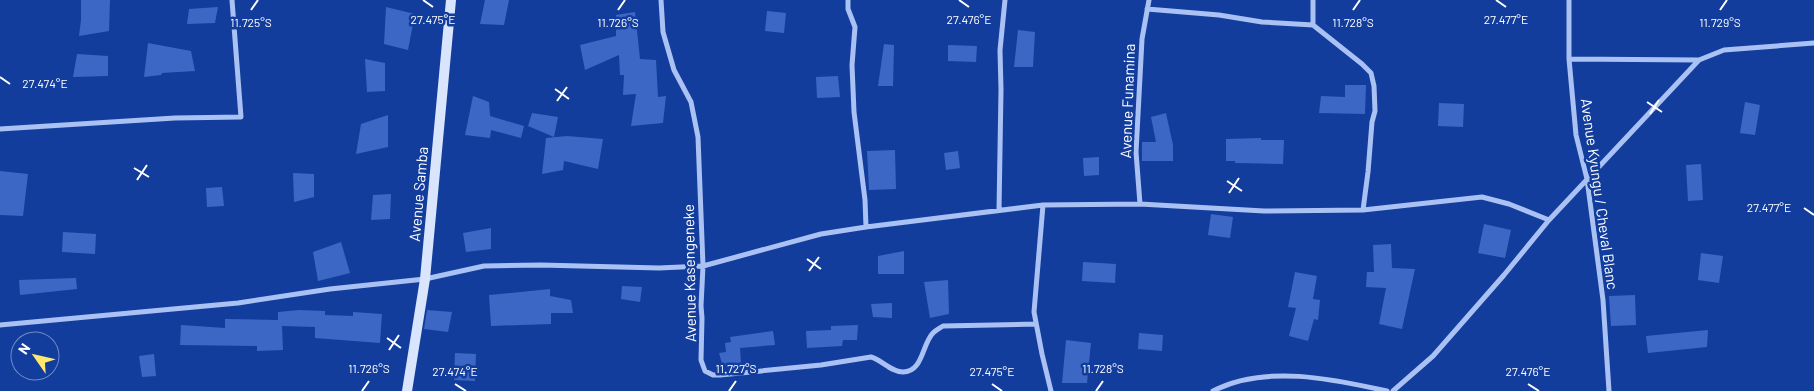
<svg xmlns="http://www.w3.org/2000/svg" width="1814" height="391" viewBox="0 0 1814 391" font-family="Barlow,sans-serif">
	<rect width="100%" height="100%" fill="#133d9d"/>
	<!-- building -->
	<path fill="#3d67c4" d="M81,0H110L109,31L79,36L81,20Z
		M485,0H509L504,25L480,24Z
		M218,7L215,23L187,24L189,9Z
		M386,7L415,14L408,50L384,44Z
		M767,11L786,13L784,33L765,31Z
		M635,12L640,59L656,60L658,97L666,96L663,123L631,126L636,94L623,95L624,75H620L619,55L585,70L580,45L616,36V15Z
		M1018,30L1035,32L1033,67H1014Z
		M148,43L191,51L195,71L162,73L161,75L144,77Z
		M884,44L894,45L893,86H878Z
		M948,45L977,46L976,62L948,61Z
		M77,54L108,56V76L73,77Z
		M365,59L385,63V91L367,92Z
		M838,76L840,97L817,98L816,77Z
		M1345,85H1366L1365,114L1319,113L1321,96L1345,97Z
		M473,96L489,102L490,116L524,126L521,138L491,130L490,138L465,135Z
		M1745,102L1760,105L1755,135L1740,133Z
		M1439,103L1464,104L1463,127L1438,126Z
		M532,113L558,117L554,137L528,126Z
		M1166,113L1173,145V161H1142V142H1156L1151,117Z
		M388,115V147L356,154L361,124Z
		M567,136L603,139L598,169L564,161L563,170L542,174L546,138Z
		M1261,138V140H1284L1283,164L1235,163V161H1226V139Z
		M895,150L896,189L869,190L867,151Z
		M958,151L960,168L946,170L944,153Z
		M1099,157V175L1084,176L1083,158Z
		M1701,164L1703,200L1688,201L1686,165Z
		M0,171L28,174L23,216L0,215Z
		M293,173L314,174V197L294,202Z
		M222,187L224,206L207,207L206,188Z
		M391,194L390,219L371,220L373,195Z
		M1211,214L1233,217L1230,238L1208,235Z
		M1484,224L1511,230L1505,258L1478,253Z
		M491,228V249L466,252L463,233Z
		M63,232L96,234L95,254L62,252Z
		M341,242L350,273L318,281L313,252Z
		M1391,244L1392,268L1415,269L1402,329L1379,324L1386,288L1366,287L1367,272H1374L1373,245Z
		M904,251V274H878V256Z
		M1701,253L1723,256L1719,283L1698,280Z
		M1083,262L1116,264L1115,283L1082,281Z
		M1295,272L1317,276L1313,299L1320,300L1318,320L1314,319L1308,341L1289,336L1296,308L1288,307Z
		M76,278L77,289L20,295L19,280Z
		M948,280L949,314L930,318L924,282Z
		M622,286L642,287L640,302L621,299Z
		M550,289V296L571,300L573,313H551V324L491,326L489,295Z
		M1635,295L1636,325L1611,326L1609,296Z
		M892,303V318L873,317L871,304Z
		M299,310L325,311V315L353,316V312L382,314L380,343L315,338V327L282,326L283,350L257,351V346L180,345L181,325L225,328V319L278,320V312Z
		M427,310L452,312L448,332L424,329Z
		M858,325L857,340H843L842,346L807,348L806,331L831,330V326Z
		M1708,330L1707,347L1648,353L1646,336Z
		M773,331L775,345L740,348L741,363L723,367L719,353L726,352L725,343L731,342L730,337Z
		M1139,333L1163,335L1162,351L1138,349Z
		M1066,340L1091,343L1087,383H1062Z
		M455,353L476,354L475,381L454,380Z
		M154,354L156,376L142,377L139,356Z"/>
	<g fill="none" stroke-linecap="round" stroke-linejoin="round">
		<!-- street -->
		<path stroke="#aac1f4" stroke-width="5" d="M661,0L663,32L674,70L691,102L698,137L703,266L701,306L702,318L701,360L705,371L713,375H720L821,365L871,357C882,360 891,372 903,372C923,372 922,344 933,333C936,330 940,328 943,326L1036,324
			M848,0V9L855,27L852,65L854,112L865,200L866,227
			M1569,0V59L1576,135L1587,179L1603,300L1609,391
			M1147,9L1219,15L1262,22L1313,25L1362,64L1371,73L1374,86L1375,111L1372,122L1368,172L1363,210
			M1313,25V0
			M1569,59L1699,60
			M0,129L175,118L241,117L232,0
			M1140,204L1136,152L1142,39L1149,0
			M1043,205L1034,312L1042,354L1051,391
			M999,210L1001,90L1000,50L1005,0
			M0,325L238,303L330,289L425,279L484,266L541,265L659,268L703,266L821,234L866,227L1043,205L1140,204L1264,211L1363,210L1482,197L1509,204L1549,220
			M1213,391C1265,364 1333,379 1387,391
			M1393,391L1433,356L1504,275L1549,220L1699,60L1724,50L1814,43"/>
		<!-- secondary -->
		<path stroke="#d9e4fd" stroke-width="10" d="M407,391L425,279L451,0"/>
	</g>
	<!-- ticks -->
	<path fill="none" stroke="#fff" stroke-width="2" d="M423,0L433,7M959,0L969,7M1496,0L1506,7M251,10L258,0M618,10L625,0M1353,10L1360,0M1720,10L1727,0M0,77L10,84M555,89L569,99M557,101L567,87M1647,102L1662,112M1650,114L1659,100M134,168L149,177M137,180L147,165M1227,181L1242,191M1229,193L1239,178M1804,208L1814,215M807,259L821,269M809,271L819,257M387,338L401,348M389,350L399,335M455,384L466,391M992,384L1002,391M1528,384L1539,391M362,391L369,381M729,391L736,381M1096,391L1103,381"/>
	<g text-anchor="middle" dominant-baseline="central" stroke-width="5" stroke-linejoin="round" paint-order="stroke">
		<!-- street labels -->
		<g font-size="15" fill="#fff" stroke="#133d9d">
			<text transform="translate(1127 101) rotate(-88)">Avenue Funamina</text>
			<text transform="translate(418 194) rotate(-85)">Avenue Samba</text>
			<text transform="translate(1600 194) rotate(82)">Avenue Kyungu / Cheval Blanc</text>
			<text transform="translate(689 273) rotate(-91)">Avenue Kasengeneke</text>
		</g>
	</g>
	<g font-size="12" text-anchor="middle" fill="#fff" stroke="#133d9d" stroke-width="5" stroke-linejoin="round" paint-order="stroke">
		<text x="433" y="24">27.475°E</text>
		<text x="969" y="24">27.476°E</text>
		<text x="1506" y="24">27.477°E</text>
		<text x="251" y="27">11.725°S</text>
		<text x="618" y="27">11.726°S</text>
		<text x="1353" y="27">11.728°S</text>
		<text x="1720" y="27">11.729°S</text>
		<text x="45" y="88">27.474°E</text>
		<text x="1769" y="212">27.477°E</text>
		<text x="369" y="373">11.726°S</text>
		<text x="736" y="373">11.727°S</text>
		<text x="1103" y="373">11.728°S</text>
		<text x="455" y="376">27.474°E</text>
		<text x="992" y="376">27.475°E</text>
		<text x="1528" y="376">27.476°E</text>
	</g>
	<!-- north arrow -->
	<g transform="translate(35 356) rotate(304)"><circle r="24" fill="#133d9d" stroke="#718bc4"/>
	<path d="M0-4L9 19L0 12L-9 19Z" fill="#ffe86c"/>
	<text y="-8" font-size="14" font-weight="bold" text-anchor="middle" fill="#ffffff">N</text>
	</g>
</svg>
